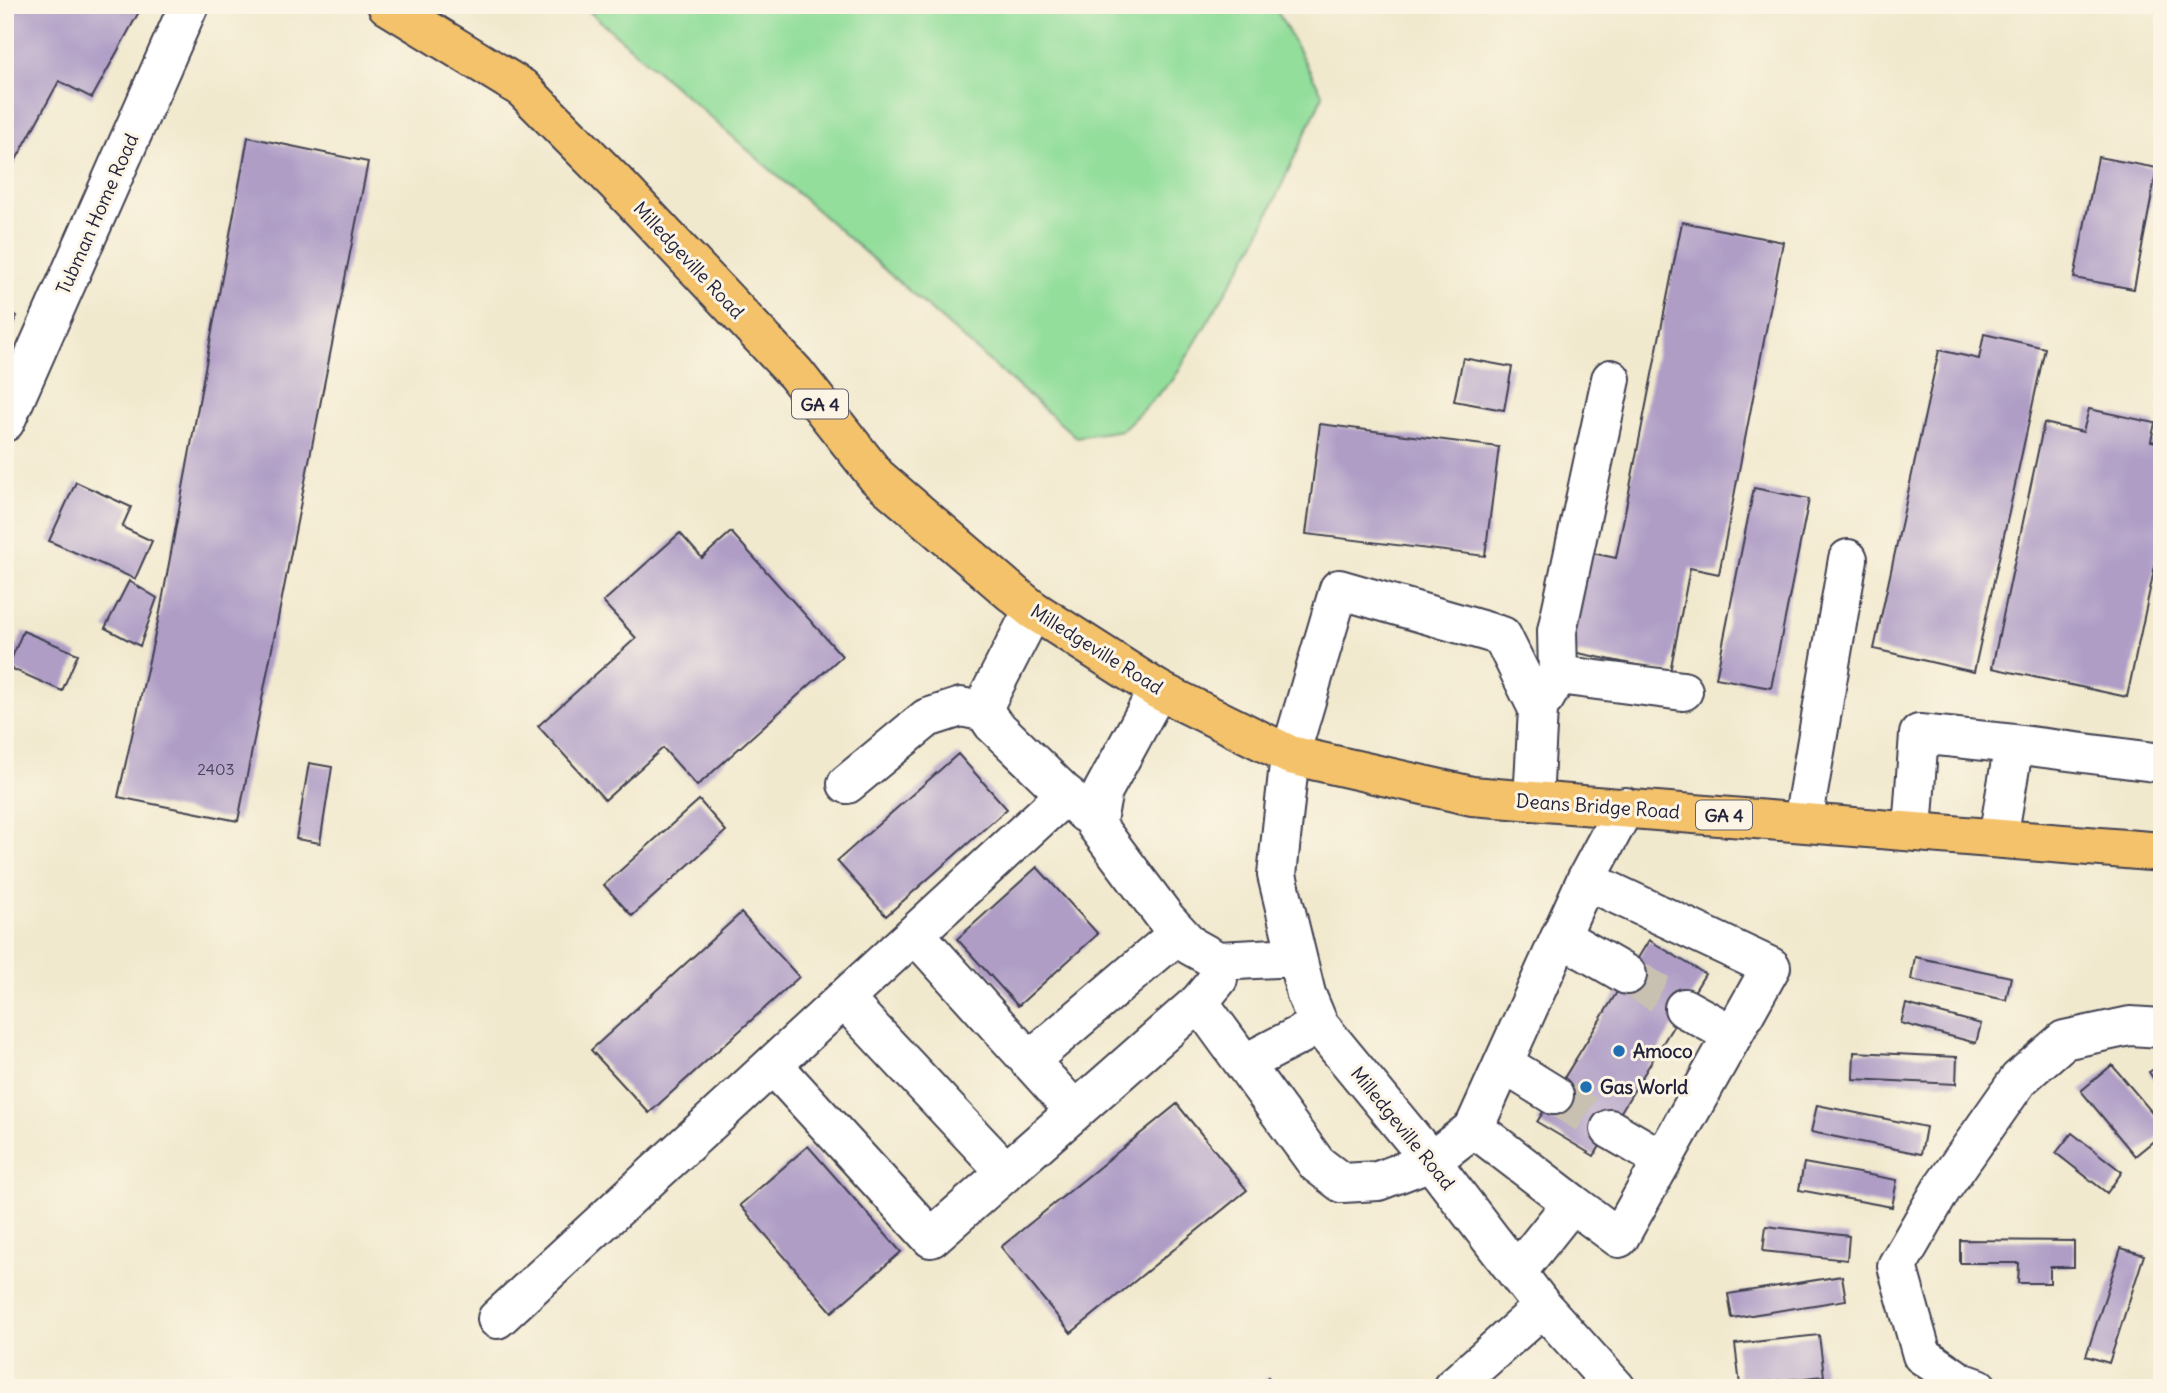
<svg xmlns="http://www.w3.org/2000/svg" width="2167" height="1393" viewBox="0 0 2167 1393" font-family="Delius,sans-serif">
	<rect width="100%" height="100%" fill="#fcf5e5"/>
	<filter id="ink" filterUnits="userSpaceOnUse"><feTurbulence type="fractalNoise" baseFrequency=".0143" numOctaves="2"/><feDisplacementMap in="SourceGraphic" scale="14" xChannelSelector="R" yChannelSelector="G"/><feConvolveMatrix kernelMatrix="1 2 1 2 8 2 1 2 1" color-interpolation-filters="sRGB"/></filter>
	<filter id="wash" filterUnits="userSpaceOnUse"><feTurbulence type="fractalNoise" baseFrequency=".00686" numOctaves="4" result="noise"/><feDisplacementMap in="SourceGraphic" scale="28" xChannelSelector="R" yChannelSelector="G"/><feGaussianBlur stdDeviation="1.57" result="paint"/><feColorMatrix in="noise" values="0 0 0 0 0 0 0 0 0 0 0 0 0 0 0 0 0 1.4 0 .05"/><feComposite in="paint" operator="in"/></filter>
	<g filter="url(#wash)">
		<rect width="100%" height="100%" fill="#f1e9ce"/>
		<!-- green -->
		<path fill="#93de9b" stroke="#5a806b" stroke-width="2" d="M582,5H1272L1277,11L1323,95L1255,243L1173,380L1122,430L1076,437Z"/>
		<g id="blocks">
			<!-- building -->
			<path fill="#af9dc6" d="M5,5H136L141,8L92,98L59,81L5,180Z
				M248,137L368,162L238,821L118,797L160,612Z
				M2098,157L2157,168L2134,289L2074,278Z
				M1682,222L1783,242L1719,574L1690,568L1670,672L1568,651L1587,552L1616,558Z
				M5,310L17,316L5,341Z
				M1984,334L2045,348L1974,672L1874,649L1939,350L1979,359Z
				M1463,358L1512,367L1504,410L1454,401Z
				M2089,409L2155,423L2151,441L2162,443V533L2127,697L1992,668L2044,423L2083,432Z
				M1320,424L1499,447L1485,556L1306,534Z
				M76,482L131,507L122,527L152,541L135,579L49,541Z
				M1754,488L1809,499L1771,688L1716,678Z
				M731,532L842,656L697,786L663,748L605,800L538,726L636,638L603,602L680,533L702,558Z
				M129,581L157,598L140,646L105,628Z
				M23,631L78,654L62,691L8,667Z
				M958,754L1007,809L886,916L837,861Z
				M309,763L332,767L320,843L296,839Z
				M699,800L726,831L632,916L604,885Z
				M1037,867L1098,934L1018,1006L957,939Z
				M741,913L799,977L649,1113L591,1050Z
				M1649,940L1705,974L1594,1156L1537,1122Z
				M1915,957L2011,977L2006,1000L1911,980Z
				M1906,1004L1981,1024L1976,1043L1901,1023Z
				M1854,1052L1957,1057L1956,1084L1853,1079Z
				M2162,1064V1091L2149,1072Z
				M2112,1065L2162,1124V1134L2135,1156L2081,1091Z
				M1177,1104L1247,1190L1071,1333L1001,1247Z
				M1817,1105L1926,1127L1921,1154L1811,1132Z
				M2072,1133L2122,1172L2107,1193L2056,1153Z
				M808,1146L901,1252L832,1312L740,1205Z
				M1804,1163L1897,1180L1892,1207L1799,1190Z
				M1766,1226L1849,1236L1847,1260L1763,1251Z
				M1960,1240L2074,1241V1267H2050V1283H2018L2019,1263H1960Z
				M2121,1248L2144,1255L2109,1363L2086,1356Z
				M1842,1276L1846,1300L1732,1318L1728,1294Z
				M1819,1335L1824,1376L1740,1385L1735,1344Z
				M1268,1377L1278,1388H1256Z"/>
		</g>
	</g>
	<g filter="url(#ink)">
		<use href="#blocks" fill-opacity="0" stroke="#414051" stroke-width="2"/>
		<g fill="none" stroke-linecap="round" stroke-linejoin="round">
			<!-- minor-tunnel -->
			<path stroke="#c8c1b1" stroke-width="38" stroke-dasharray="38 19" stroke-linecap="butt" d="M1627,975L1684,1008
				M1554,1095L1610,1129"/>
			<defs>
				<path id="minor" d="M5,422L189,5
					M1033,610L987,700L985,712L993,724L1085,813
					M1558,675L1557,631L1611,379
					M1158,690L1103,791L1096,825L1167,920L1191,946L1218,961L1296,957
					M1545,698L1558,675L1683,691
					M847,784L927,718L961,707L985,712
					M1533,801L1538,709L1502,636L1339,589L1290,755L1277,875L1306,994L1319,1025L1431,1161L1543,1307L1616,1388
					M1803,822L1848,559
					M1912,831L1919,734L2014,744
					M1998,838L2014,744L2162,763
					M915,934L1075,1111
					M1561,937L1627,975
					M844,999L1006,1172
					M1199,1002L1317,1164L1342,1183L1378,1181L1431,1161L1474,1128L1586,880L1625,807
					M1684,1008L1733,1035
					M1029,1061L1179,933
					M1244,1064L1319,1025
					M1504,1064L1554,1095
					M773,1065L931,1238L1199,1002L1218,979V961
					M1474,1128L1572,1203
					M1610,1129L1663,1160
					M1517,1272L1572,1203L1619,1238L1771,967L1586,880
					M497,1319L1066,794
					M1452,1388L1543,1307
					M1978,1388L1961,1382L1922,1355L1897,1266L1941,1190L2019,1079L2064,1040L2130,1026L2162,1028"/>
				<path id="major" d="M387,5L522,88L618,185L795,373L877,477L1012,593L1033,610L1158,690L1290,755L1472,796L2162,852"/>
			</defs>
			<!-- minor casing -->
			<use href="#minor" stroke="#414051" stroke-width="42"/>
			<!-- major casing -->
			<use href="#major" stroke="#414051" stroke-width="42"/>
			<!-- minor -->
			<use href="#minor" stroke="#fff" stroke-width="38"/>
			<!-- major -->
			<use href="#major" stroke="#f4c26a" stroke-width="38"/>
		</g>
	</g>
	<!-- markers -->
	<g fill="#1f6fb2" stroke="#fcf5e5" stroke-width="2.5">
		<circle cx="1619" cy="1051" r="7"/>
		<circle cx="1586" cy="1087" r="7"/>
	</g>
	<g text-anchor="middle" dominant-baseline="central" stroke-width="6" stroke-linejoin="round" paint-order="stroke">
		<!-- number labels -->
		<g font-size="16" fill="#45415e">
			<text x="216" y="769">2403</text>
		</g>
		<!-- shield labels -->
		<g fill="#fcf5e5" stroke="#63616e" stroke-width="2">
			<rect x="792" y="389.5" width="56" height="29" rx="5"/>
			<rect x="1696" y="800.5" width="56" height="29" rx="5"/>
		</g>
		<g font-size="18" font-weight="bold" fill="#22223b">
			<text x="820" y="404">GA 4</text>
			<text x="1724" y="815">GA 4</text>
		</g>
		<!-- street labels -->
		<g font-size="19" fill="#22223b" stroke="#fcf5e5">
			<text transform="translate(97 214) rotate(-66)">Tubman Home Road</text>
			<text transform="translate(689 260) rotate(47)">Milledgeville Road</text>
			<text transform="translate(1097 649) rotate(32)">Milledgeville Road</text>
			<text transform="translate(1598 806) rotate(4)">Deans Bridge Road</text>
			<text transform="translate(1403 1128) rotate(51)">Milledgeville Road</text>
		</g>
		<!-- poi labels -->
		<g font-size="19" font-weight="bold" fill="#22223b" stroke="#fcf5e5" text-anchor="start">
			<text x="1633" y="1051">Amoco</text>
			<text x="1600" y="1087">Gas World</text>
		</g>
	</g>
	<!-- margin -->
	<rect width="2167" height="1393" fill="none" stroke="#fcf5e5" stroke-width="28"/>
</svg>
